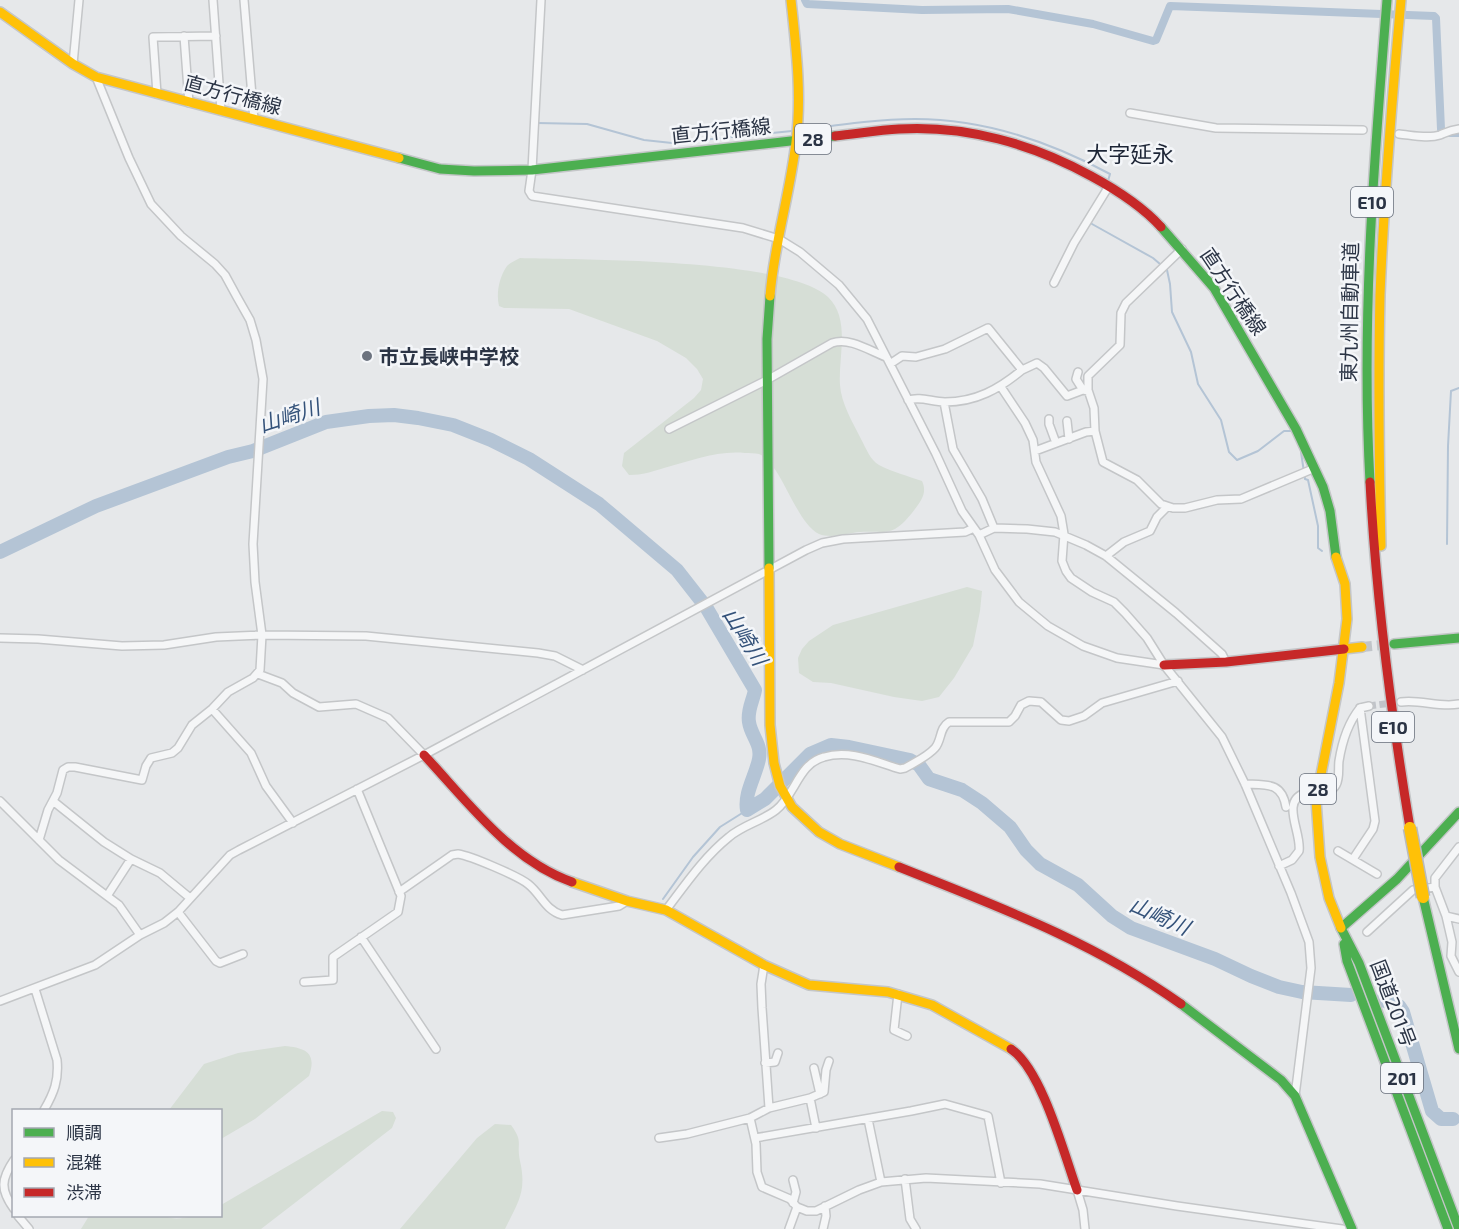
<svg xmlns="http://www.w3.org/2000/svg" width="1459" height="1229" viewBox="0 0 1459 1229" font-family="'Exo 2','Noto Sans JP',sans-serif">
	<rect width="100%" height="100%" fill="#e6e8ea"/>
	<!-- green -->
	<path fill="#d6ded6" d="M520,258C583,260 786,258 828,297C851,319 838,357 840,385C841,403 853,423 861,439C866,448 870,460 879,465C892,472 908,476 922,481C928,494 920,502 912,513C892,537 889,531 860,532C847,533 832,539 819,534C795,522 782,464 759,454C755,453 749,453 745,453C718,450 690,461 664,468C650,472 644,475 629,475L622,466L624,453L694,398L701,390L703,379L697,369L686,358L657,341L569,309L504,308L499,306C496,294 499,277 507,266C510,263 516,260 520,258Z
		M967,587L982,591L980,611L973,646L954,678L939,697L922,701L894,697L831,683L813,682L799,673L798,658L802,649L809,641L833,625Z
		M285,1046C306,1048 317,1053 309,1076L255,1119L221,1139L220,1110H169L204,1064L238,1053Z
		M382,1111L393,1112L396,1118L392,1128L261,1229H81L89,1216H166C176,1221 184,1217 195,1216C203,1214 212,1216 220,1216L221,1205Z
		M495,1124L511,1125C524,1143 516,1142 520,1161C527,1192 518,1202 505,1229H400L477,1138Z"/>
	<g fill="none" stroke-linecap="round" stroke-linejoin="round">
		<!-- stream -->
		<path stroke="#b4c4d5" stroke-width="2" d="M537,123L587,124L644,140L672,143L792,131
			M801,130C838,125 877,119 915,119C985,119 1049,141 1110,174L1108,181
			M1089,220L1092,224L1153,258L1167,270L1170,284L1172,312L1191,352L1198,384L1221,420L1229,452L1237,460L1258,451L1284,431H1292
			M1301,452L1305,479L1308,480L1318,526V548L1322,551
			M1447,544L1448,446L1451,391L1459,388
			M663,899L693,857L720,827L747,810"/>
		<!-- canal -->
		<path stroke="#b4c4d5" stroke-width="8" d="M805,0L807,4L922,10L1008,9L1093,24L1153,41L1156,40L1170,6L1434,16L1436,18L1441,129
			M1447,133H1459"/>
		<!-- river -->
		<path stroke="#b4c4d5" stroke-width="14" d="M0,552L96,506L228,457L253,451L326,422L369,416L394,415L418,418L453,425L491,440L529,459L599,504L677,570L706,607L755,690C753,701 747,710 749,722C751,736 762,744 759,759C756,775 744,793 747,810L765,799L810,754L831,745L849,747L910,760L919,765L929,779L962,790L982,803L1010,827L1026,850L1040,864L1078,885L1112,916L1131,928L1215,959L1251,976L1279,987L1302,992L1351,995
			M1382,1000L1399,1006L1403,1012L1432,1111L1441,1119H1453"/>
		<!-- street-tunnel -->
		<path stroke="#c1c4c9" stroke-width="7" stroke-dasharray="7 3.5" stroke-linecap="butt" d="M1369,706L1392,703"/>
		<!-- primary-tunnel -->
		<path stroke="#c1c4c9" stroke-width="10" stroke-dasharray="10 5" stroke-linecap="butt" d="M1362,647L1392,644"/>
		<defs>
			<path id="street" d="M213,0L221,111
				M244,0L254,120
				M541,0L532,170L529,191L532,196L743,228L779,239L800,252L839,285L867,319L936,454L962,511L979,535L995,570L1019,602L1048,626L1083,646L1117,658L1164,665
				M184,36L189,103
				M73,64L79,0
				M157,94L153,37L216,36
				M1130,113L1216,128L1363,130
				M1399,134C1411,135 1428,139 1440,135C1447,132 1450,130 1459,129
				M1182,249L1126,303L1121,313L1120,345L1088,376V390L1094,408L1095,431L1103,462L1137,480L1161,504L1173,508H1185L1217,500L1241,499L1315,468
				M1054,283L1074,243L1109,186
				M890,364L902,356L916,357L945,349L988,328L1022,370C999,389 976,402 945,402C932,402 921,396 908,400
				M1022,370L1037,363L1044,368L1067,396L1083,390L1088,391
				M1078,372L1076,379L1083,390
				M1001,387L1025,423L1033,440L1036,462L1061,516L1064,534L1062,561L1066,571L1071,578L1092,592L1114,602L1125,613L1147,638L1164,665L1222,737L1245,784L1291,893L1309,942L1311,968L1295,1096
				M944,402L953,449L982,499L994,528
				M1049,419V424L1056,443
				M1067,421L1069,439
				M669,429L767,380L832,343C850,337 870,351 886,357
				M1035,451L1086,432L1095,431
				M979,535L994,528L1027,529L1055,532L1086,545L1106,556L1176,613L1222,654L1226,662
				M1106,556L1124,542L1150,531L1157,517L1167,507
				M0,638L38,639L122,646L164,645L216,637L262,635L366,636L538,653L555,656L583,670
				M258,674L282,683L293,693L319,707L356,704L388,718L424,755
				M1401,702C1420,699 1440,708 1459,704
				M212,709L251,753L266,786L293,823
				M1245,784C1267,785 1282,782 1286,807
				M1326,793C1331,791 1334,789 1336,785C1340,778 1338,768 1339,761C1342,742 1348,723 1360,708
				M0,801L59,860L119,905L140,935
				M53,801L104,842L131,859L160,873L190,898
				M39,840L48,810L57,793L63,770L68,767H75L142,780L146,766L151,758L172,753L178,748L192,725L212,709L228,692L253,678L260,670L262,635L255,582L253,544L263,379L256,340L250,320L237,297L225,275L215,264L181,236L151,204L129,158L96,77
				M1459,847L1435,878V887L1446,916L1452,942L1451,956L1459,972
				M1338,851L1377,874
				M1353,859L1373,829L1375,821L1360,708L1369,706
				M1279,866L1292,860L1299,851C1302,833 1280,801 1305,793
				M399,892L452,855L458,854C471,856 518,876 528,884C541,894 545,910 562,915L619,906L627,901
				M107,896L131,859
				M666,910C685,885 704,857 729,837C743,825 762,821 776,810C796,794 798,764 824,757C850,749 876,762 900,769L905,768C915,762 927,757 935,748C942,740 939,728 949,722H1009L1015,716L1021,705L1029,701L1041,702L1061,720L1069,721L1084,716L1102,703L1178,681
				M178,912L216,961L220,963L243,954
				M1446,916L1459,919
				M1367,932L1413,890L1435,887
				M361,937L436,1049
				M304,982L333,980V957L398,912L401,896L357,789
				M35,989L57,1060C59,1080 54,1093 44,1110
				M898,994L894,1030L907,1036
				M0,1001L95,965L140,935L164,923L178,912L230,855L239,850L424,755L806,550L822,543L843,539L965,532L974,528
				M765,1063L775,1062L778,1053
				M814,1068L820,1094
				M810,1098L824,1092L826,1070L829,1061
				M769,1108L810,1098L816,1128
				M750,1118L756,1144L757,1172L762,1187L790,1199L797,1207L807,1211H816L859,1190L881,1182L926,1178L1040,1184L1177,1206L1342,1229
				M868,1119L881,1182
				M659,1138L687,1134L750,1118L769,1108L762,1008L761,984L764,965
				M755,1138L911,1111L945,1104L988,1116L1001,1183
				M14,1160C1,1179 0,1190 14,1209
				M905,1179L910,1219L916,1229
				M1077,1190L1083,1210L1085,1229
				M793,1203L796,1192L793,1180
				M18,1216L29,1229
				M789,1229L797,1207
				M823,1229L826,1216L825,1206"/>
			<path id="fast" d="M399,158L440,169L474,171L532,170L835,136
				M1161,227L1214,288L1296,429L1323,487L1330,511L1336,557
				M1370,482C1361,321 1374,160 1387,0
				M769,568L767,339L770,296
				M1394,644L1459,638
				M1423,897L1459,1049
				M1341,928L1359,963L1459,1229
				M1341,928L1397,879L1459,812
				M1344,944L1347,961L1448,1229
				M1181,1004L1281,1080L1295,1096L1352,1229"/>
			<path id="slow" d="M0,12L73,64L96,77L399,158
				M770,296C774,244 790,194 796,142C802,95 796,47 791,0
				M1381,546C1379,462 1378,379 1380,295C1384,197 1392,98 1401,0
				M1336,557L1345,584L1347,619L1339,683L1316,800L1320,857L1329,898L1341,928
				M769,568L770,725L774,763L780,786L792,807L819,832L840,844L899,867
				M1344,649L1362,647
				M572,882L627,901L666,910L764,965L809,985L888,992L932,1005L1011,1049"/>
			<path id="jam" d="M835,136C856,134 878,130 899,129C966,125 1033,144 1091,176C1115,189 1142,206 1161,227
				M1370,482C1376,598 1391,713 1410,828
				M1164,665L1226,662L1344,649
				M424,755C468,802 510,860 572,882
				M899,867C999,907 1092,941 1181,1004
				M1011,1049C1042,1070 1064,1154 1077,1190"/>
		</defs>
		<!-- street casing -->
		<use href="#street" stroke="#c4c6c8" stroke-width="10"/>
		<!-- fast casing -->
		<use href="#fast" stroke="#c4c6c8" stroke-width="12"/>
		<!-- slow casing -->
		<use href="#slow" stroke="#c4c6c8" stroke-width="12"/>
		<!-- jam casing -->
		<use href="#jam" stroke="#c4c6c8" stroke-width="12"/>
		<!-- street -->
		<use href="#street" stroke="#f5f6f7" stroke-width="7"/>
		<!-- fast -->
		<use href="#fast" stroke="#4caf50" stroke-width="9"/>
		<!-- slow -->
		<use href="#slow" stroke="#ffc107" stroke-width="9"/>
		<!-- jam -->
		<use href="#jam" stroke="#c62828" stroke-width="9"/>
		<defs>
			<path id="street-bridge" d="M1305,793H1326"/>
			<path id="slow-bridge" d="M1410,828L1423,897"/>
		</defs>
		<!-- street-bridge casing -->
		<use href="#street-bridge" stroke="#c4c6c8" stroke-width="10" stroke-linecap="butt"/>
		<!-- slow-bridge casing -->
		<use href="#slow-bridge" stroke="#b8bbbf" stroke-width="15" stroke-linecap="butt"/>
		<!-- street-bridge -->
		<use href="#street-bridge" stroke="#f5f6f7" stroke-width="7"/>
		<!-- slow-bridge -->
		<use href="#slow-bridge" stroke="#ffc107" stroke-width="12"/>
	</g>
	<!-- markers -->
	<circle fill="#6c737f" stroke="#f4f6f9" stroke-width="2" cx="367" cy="356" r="6"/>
	<g text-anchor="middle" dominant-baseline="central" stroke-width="5" stroke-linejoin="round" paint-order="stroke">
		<!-- shield labels -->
		<g fill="#f4f6f9" stroke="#676e7b" stroke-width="1.5">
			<rect x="795" y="124" width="36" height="30" rx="4.5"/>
			<rect x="1351" y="187" width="42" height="30" rx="4.5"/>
			<rect x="1372" y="712" width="42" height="30" rx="4.5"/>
			<rect x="1300" y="774" width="36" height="30" rx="4.5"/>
			<rect x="1381" y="1063" width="42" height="30" rx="4.5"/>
		</g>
		<g font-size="18" font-weight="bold" fill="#2b3445">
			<text x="813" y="139">28</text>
			<text x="1372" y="202">E10</text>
			<text x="1393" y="727">E10</text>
			<text x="1318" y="789">28</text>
			<text x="1402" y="1078">201</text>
		</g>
		<!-- street labels -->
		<g font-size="20" fill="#2b3445" stroke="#f4f6f9">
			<text transform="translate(233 94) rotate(15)">直方行橋線</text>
			<text transform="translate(721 130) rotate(-6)">直方行橋線</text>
			<text transform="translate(1234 291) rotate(56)">直方行橋線</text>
			<text transform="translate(1349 312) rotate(-89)">東九州自動車道</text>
			<text transform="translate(1394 1003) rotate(69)">国道201号</text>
		</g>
		<!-- poi labels -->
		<g font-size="20" font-weight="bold" fill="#2b3445" stroke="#f4f6f9" text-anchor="start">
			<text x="379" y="356">市立長峡中学校</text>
		</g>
		<!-- water labels -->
		<g font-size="21" font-style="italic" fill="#34527a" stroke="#f4f6f9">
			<text transform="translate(289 415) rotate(-18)">山崎川</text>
			<text transform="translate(746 636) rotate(58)">山崎川</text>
			<text transform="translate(1160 915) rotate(24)">山崎川</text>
		</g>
		<!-- quarter labels -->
		<g font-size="22" fill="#1d2536" stroke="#f4f6f9">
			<text x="1130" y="153">大字延永</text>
		</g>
	</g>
	<!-- legend -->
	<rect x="12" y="1109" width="210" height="108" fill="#f4f6f9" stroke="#a4a8b1" stroke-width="1.5"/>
	<rect x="24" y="1128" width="30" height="9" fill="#4caf50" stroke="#a4a8b1" stroke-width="1.5"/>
	<text x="66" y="1139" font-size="18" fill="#2b3445">順調</text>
	<rect x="24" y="1158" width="30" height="9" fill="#ffc107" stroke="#a4a8b1" stroke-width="1.5"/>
	<text x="66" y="1169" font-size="18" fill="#2b3445">混雑</text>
	<rect x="24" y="1188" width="30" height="9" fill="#c62828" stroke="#a4a8b1" stroke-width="1.5"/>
	<text x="66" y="1199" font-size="18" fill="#2b3445">渋滞</text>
</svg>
